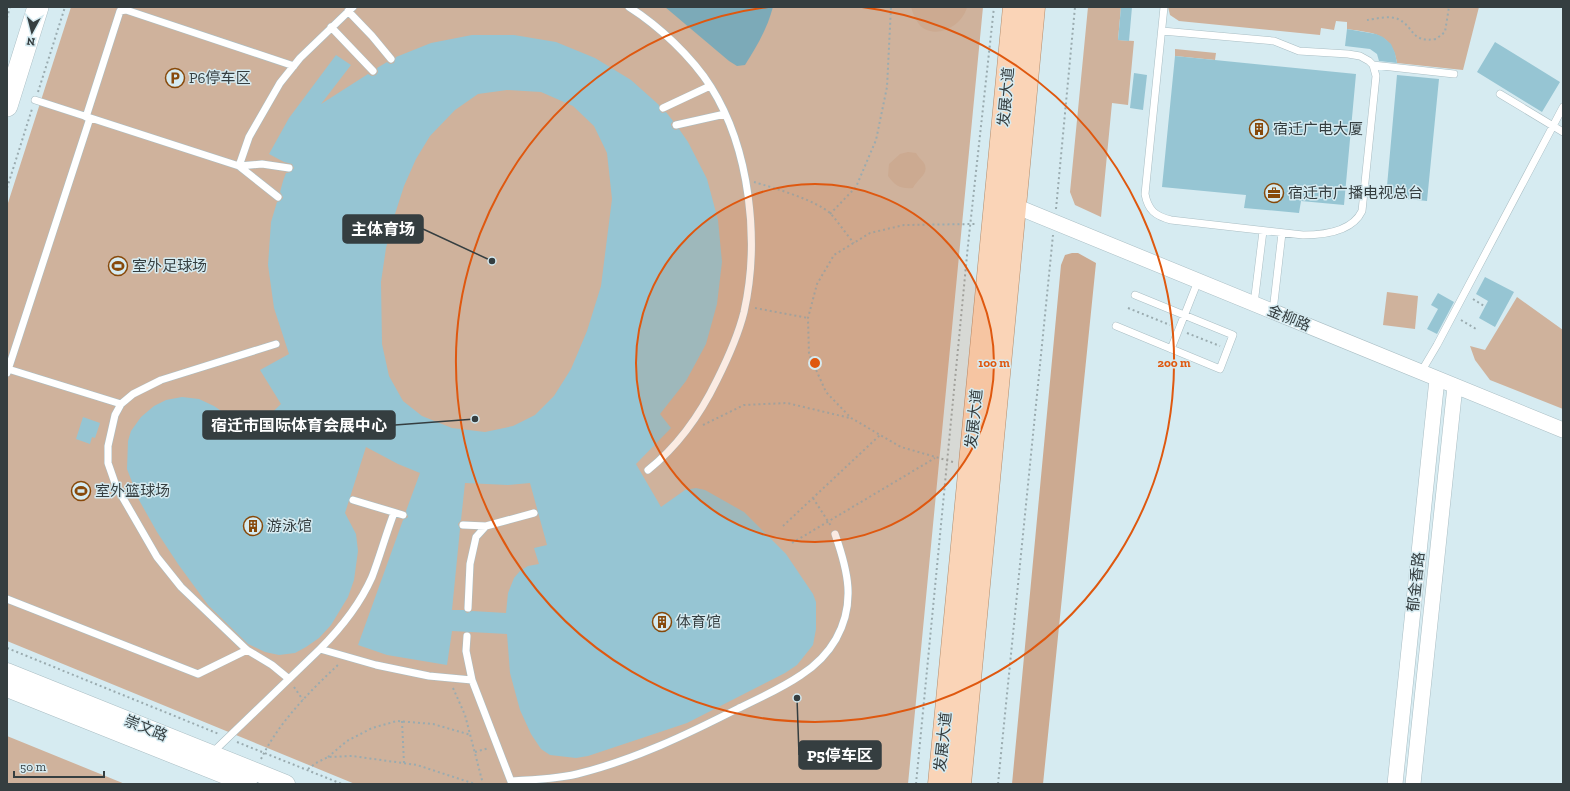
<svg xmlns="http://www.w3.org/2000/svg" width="1570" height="791" viewBox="0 0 1570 791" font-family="'Zilla Slab','Noto Sans SC',serif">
	<rect width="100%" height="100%" fill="#d6ebf1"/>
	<!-- green -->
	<path fill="#cfb29c" d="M71,7H983L908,784H355L7,641V206Z
		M1088,7H1121L1118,40L1134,41L1128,105L1112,103L1101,217L1075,205L1070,192Z
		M1168,7H1479L1463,70L1397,63C1392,32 1372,33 1347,29V22L1336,21L1334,30L1321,28L1320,35L1179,21L1170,15Z
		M1175,49L1216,53L1215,60L1175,56Z
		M1387,292L1418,296L1415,329L1383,325Z
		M1517,297L1563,330V409L1490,380L1475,360L1470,346L1485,350Z
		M7,736L125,784H7Z"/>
	<!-- forest -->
	<path fill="#ccaa91" d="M911,7H967C963,24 940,39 923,28C917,24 913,14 911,7Z
		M908,152L916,153C918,157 922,160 924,163C930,174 917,179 913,188C901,189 895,186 888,176L889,164L900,154Z
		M1072,253H1078L1096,263L1043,784H1012L1061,265L1065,255Z"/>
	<!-- water -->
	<path fill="#7caab8" d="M665,7H773C767,29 757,46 745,65L737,66L729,61Z"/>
	<!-- building -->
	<path fill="#96c5d3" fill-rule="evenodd" d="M1121,7H1132L1129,41L1118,40Z
		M1347,29L1376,34L1383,37L1391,44L1395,53L1397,63L1379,61L1377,54L1370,49L1345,46Z
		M472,35H514L556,42L595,58L631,80L659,105V110L662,113L666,112L673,121L671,124L672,128L675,130L679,129L688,142L707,179L718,220L722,262L717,304L706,344L686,381L660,414L671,428L636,464L661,507L685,490L696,488L705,490L744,512L786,554L813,594L816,602V629L813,645L797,665L785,673L687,723L588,756L576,758L550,755L541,749L531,734L520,710L510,673L507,634L452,631L447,665L387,655L358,645L403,520L408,517L406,511L420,473L398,464L366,447L345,513L356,534L358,551L354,580L348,597L331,625L319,638L306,647L295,653L279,655L265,652L248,644L208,605L178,564L157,532L139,500L127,469L128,441L131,431L141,417L154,406L166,400L182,397L199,399L214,406L252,432L281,404L260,370L289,354L274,308L268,265L271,222L277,202L280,201L283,198L282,195L280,192L283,181L286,173L291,172L294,168L292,164L284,162L269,154L289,118L336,55L351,65L321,104L368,74L372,76L376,75L378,72L377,68L387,62L390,64L394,63L396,57L431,43ZM507,90L541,92L573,106L594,126L607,153L612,199L601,286L587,331L571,369L554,396L535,415L513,426L485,432L452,428L422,416L403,401L389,376L382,344L381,282L386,248L395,214L404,186L416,159L430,136L455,110L478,94ZM465,483L508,485L530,483L547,545L534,548L539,564L528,566L520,571L514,578L508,593L506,613L472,611L467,613L464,610H452L460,529L458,524L461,520Z
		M1495,42L1560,82L1542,112L1477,72Z
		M1175,56L1356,74L1344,205L1301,201L1299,213L1244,208L1246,195L1162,187Z
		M1134,73L1147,75L1143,110L1130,108Z
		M1397,75L1439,79L1427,201L1386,197Z
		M1485,277L1514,292L1495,327L1479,318L1488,301L1476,294Z
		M1438,293L1454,302L1437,334L1427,329L1438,309L1431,305Z
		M83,417L100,423L95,438L92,437L90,444L76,439Z"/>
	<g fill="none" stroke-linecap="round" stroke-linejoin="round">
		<defs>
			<path id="service" d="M629,7C659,26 692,57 711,87C750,149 760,241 744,312C738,336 728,358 717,380C701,413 678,446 648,470
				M348,11L372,36L391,59
				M331,27L373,71
				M1162,31L1274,41L1299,51L1348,54L1360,56L1369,61L1373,65L1376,76L1362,211C1352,232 1324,235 1303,235L1171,220C1155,216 1148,210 1145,194L1164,7
				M1373,65L1454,74
				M1500,94L1563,132
				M35,100L239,166L278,197
				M663,108L710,86
				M86,117L120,11L126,10L294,66
				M676,125L725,114
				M239,166L249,137L280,83L300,58L353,7
				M239,166L262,164L289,168
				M1254,304L1263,231
				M1273,311L1282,233
				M1116,326L1220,369L1233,335L1135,295
				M276,344L161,380L133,394L121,404L115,415L108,446V463L116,486L157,557L181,587L247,650L272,665L289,679
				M1171,349L1198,281
				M8,369L121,404
				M1421,372L1437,345L1563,107
				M7,373L90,118
				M353,500L403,515
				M463,525L486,526
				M7,599L198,674L247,650
				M468,608L470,564L476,537L486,526L534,513
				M467,636L466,651L472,680
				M320,649C341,628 360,604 372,577C380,556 386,534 394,513
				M212,753L320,649L376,665L429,676L472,680L512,784
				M511,781C533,780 556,779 577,774C634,760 688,734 739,708C760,698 782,688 801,675C815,666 828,653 836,639C856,603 848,571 835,534"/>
			<path id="minor" d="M1015,206L1563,430
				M1395,784L1437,379
				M1413,784L1455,386"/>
			<path id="tertiary" d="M7,672L286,784
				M7,688L248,784"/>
			<path id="secondary" d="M7,106L38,7"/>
			<path id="primary" d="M939,784L1014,7
				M960,784L1034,7"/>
		</defs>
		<!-- service casing -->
		<use href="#service" stroke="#aabec4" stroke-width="8"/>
		<!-- minor casing -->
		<use href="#minor" stroke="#aabec4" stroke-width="16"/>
		<!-- tertiary casing -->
		<use href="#tertiary" stroke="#aabec4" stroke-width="19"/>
		<!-- secondary casing -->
		<use href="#secondary" stroke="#aabec4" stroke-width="22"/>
		<!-- primary casing -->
		<use href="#primary" stroke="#b28d6e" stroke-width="23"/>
		<!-- path -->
		<path stroke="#9aabaf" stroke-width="2" stroke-dasharray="2 3" stroke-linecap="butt" d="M1454,7H1461
			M7,18L10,7
			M1367,20C1375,19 1390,15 1398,19C1415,27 1410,43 1436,39L1445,32L1449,7
			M38,92L65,7
			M754,182C774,188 816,200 831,214C839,223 846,234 854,243
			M7,188L32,109
			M1056,209L1075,7
			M830,214L856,187L876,140L887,87L891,7
			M1473,299L1484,306
			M755,308L808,318
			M1128,308L1170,325
			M1461,320L1476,329
			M1187,333L1220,346
			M703,425L744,405L787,403L850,418
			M953,462L901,447L851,418L826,392L809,354L808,318L817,284L834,255L870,233L904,225L976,224
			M813,498L831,526
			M783,526L880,435
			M792,543L935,458
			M7,648L219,734
			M294,687L303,700
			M453,688L465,715L483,784
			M402,721L404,763
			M237,742L342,784
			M475,752L489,748
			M328,757L347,741L372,728L397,721L433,724L471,735
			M261,759C279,722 309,692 339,664
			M308,769L316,763L328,757L352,756L417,765L475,784
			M916,784L968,245L994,7
			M998,784L1053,235"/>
		<!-- service -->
		<use href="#service" stroke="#fff" stroke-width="7"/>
		<!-- minor -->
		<use href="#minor" stroke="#fff" stroke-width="15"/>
		<!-- tertiary -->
		<use href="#tertiary" stroke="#fff" stroke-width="18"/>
		<!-- secondary -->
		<use href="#secondary" stroke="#fff" stroke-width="21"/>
		<!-- primary -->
		<use href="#primary" stroke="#fad4b7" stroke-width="22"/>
	</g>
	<!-- distance rings -->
	<circle cx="815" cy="363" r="179" fill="#df580f" fill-opacity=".12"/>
	<g fill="none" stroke="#df580f" stroke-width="2">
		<circle cx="815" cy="363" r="179"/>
		<path d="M862 7A359 359 0 1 1 768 7"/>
	</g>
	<!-- icons -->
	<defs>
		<symbol id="parking-ring" viewBox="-11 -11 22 22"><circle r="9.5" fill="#d6ebf1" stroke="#87490a" stroke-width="1.5"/><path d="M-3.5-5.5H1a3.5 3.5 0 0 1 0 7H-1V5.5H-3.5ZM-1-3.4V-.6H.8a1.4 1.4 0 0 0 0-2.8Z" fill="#87490a"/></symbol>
		<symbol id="building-ring" viewBox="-11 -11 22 22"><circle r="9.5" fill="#d6ebf1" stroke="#87490a" stroke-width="1.5"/><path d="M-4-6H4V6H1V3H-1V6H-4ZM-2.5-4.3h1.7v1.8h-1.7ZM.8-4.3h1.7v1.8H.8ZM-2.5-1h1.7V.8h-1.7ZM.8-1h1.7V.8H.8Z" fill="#87490a"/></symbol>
		<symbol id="office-ring" viewBox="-11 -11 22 22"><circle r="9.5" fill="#d6ebf1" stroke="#87490a" stroke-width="1.5"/><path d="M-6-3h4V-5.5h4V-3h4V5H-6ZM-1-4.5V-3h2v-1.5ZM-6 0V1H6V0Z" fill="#87490a"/></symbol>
		<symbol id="stadium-ring" viewBox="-11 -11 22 22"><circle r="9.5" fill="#d6ebf1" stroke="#87490a" stroke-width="1.5"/><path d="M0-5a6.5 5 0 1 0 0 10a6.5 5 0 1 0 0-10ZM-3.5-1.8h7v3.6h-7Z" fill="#87490a"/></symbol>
	</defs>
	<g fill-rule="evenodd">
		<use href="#parking-ring" x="164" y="67" width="22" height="22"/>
		<use href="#building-ring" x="1248" y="118" width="22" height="22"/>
		<use href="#office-ring" x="1263" y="182" width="22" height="22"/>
		<use href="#stadium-ring" x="107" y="255" width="22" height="22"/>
		<use href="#stadium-ring" x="70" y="480" width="22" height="22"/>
		<use href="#building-ring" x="242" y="515" width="22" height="22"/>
		<use href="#building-ring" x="651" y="611" width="22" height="22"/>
	</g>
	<g text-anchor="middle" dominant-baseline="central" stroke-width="3" stroke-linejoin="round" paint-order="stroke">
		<!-- poi labels -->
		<g font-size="15" fill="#353e40" stroke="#d6ebf1" text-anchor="start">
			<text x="189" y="78">P6停车区</text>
			<text x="1273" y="129">宿迁广电大厦</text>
			<text x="1288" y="193">宿迁市广播电视总台</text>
			<text x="132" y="266">室外足球场</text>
			<text x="95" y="491">室外篮球场</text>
			<text x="267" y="526">游泳馆</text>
			<text x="676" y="622">体育馆</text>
		</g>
		<!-- street labels -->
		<g font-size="15" fill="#353e40" stroke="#d6ebf1">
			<text transform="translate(1006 97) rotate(-85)">发展大道</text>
			<text transform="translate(1289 318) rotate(22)">金柳路</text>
			<text transform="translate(974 419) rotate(-84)">发展大道</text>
			<text transform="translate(1416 582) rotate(-84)">郁金香路</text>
			<text transform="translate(146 728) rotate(22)">崇文路</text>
			<text transform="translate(943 742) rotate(-84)">发展大道</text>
		</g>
	</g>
	<circle cx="815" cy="363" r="6" fill="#df580f" stroke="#d6ebf1" stroke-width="2"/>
	<g font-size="12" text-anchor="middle" font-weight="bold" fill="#df580f" stroke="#d6ebf1" stroke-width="3" stroke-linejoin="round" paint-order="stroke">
		<text x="994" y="367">100 m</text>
		<text x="1174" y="367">200 m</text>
	</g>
	<!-- callouts -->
	<path fill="none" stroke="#353e40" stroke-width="1.5" d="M492 261L423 229M475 419L395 425M797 698L799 755"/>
	<g fill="#353e40" stroke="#d6ebf1" stroke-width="1.5">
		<circle cx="492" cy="261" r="4"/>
		<circle cx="475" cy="419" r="4"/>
		<circle cx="797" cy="698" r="4"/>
	</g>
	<g fill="#353e40" stroke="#353e40" stroke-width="1.5">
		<rect x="343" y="215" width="80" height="28" rx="4"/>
		<rect x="203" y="411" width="192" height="28" rx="4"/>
		<rect x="799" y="741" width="82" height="28" rx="4"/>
	</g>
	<g font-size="16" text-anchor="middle" font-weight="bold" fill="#fff">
		<text x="383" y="235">主体育场</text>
		<text x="299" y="431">宿迁市国际体育会展中心</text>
		<text x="840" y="761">P5停车区</text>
	</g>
	<!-- border -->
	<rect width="1570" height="791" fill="none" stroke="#353e40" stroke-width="16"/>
	<!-- north arrow -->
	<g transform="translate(32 32) rotate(187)" stroke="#d6ebf1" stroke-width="3" paint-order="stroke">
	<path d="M0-3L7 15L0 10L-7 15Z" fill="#353e40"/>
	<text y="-6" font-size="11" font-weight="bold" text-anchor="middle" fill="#353e40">N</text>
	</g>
	<!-- scale -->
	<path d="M14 771v6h90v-6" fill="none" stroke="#353e40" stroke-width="2"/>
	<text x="20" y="771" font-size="12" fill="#353e40" stroke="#d6ebf1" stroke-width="3" paint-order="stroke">50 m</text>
</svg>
